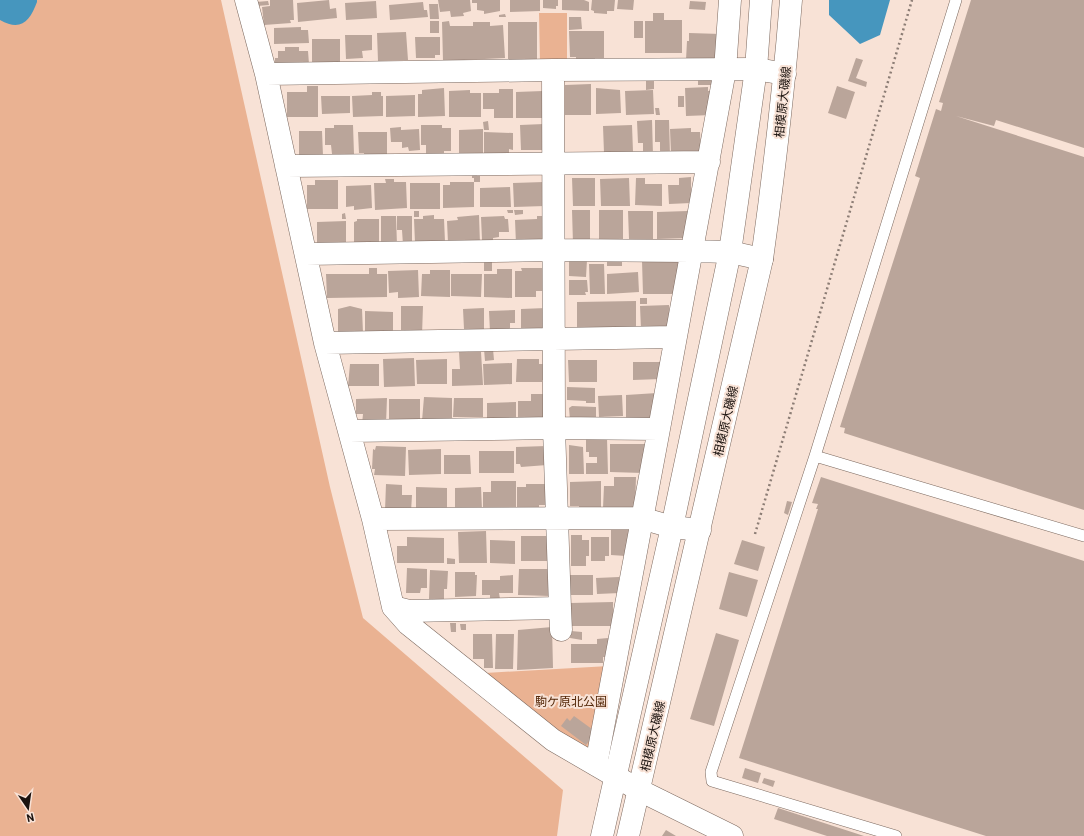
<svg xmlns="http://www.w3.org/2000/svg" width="1084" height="836" viewBox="0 0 1084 836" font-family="Barlow,'Noto Sans JP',sans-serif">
	<rect width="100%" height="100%" fill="#f8e2d6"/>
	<!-- green -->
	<path fill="#eab292" d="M0,0H221L330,487L363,618L563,790L557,836H0Z
		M539,13H567V63H540Z
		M609,666L595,749H585L552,727L485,673Z"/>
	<!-- water -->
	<path fill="#4696be" d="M0,0H37V2C30,21 21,32 0,20Z
		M829,0H890L880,35L860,44L829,15Z"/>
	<!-- building -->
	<path fill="#baa59a" d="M270,0H293L294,20H290L291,23L264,25L262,7L270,6Z
		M329,0L330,9L336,8L337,18L298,22L297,3Z
		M438,0H470L471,11L463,13L464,16L451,17L450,11L440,12Z
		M472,0H500V11L484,14V11L477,10V3H472Z
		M510,0H540V11L510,12Z
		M543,0H558V6H556V9L543,8Z
		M562,0H584L589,2V11L562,10Z
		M592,0H615L614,11H607V14L594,13V11L591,10Z
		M618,0H634L633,10L617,9Z
		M971,0H1084V148L996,120L994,126L956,116L1084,157V510L844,433L845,428L840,427L920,178L915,176L936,109L941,111L943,103L939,102Z
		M268,1L269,5L257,6L256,2Z
		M376,1L377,18L346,20L345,3Z
		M690,1L706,2L705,10L689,9Z
		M423,2L424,10H427L428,17L390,20L389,5Z
		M429,4H438L439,19H430Z
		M653,13H664V20H682V53H645V21H653Z
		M505,14L506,17H499V15Z
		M569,17H581L582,29L569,30Z
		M430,21H439V33H430Z
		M449,21L450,26H473V22H490V26L503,25L505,58L443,61L442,22Z
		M634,21H643V38H634Z
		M508,22H537V60H508Z
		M301,27V30H308L309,43L274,44V28Z
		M569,31H604V58H595V61H576V57H570Z
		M406,32L408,60L378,61L377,33Z
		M689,33L721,34L717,58H696V60H686L687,41H689Z
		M345,35H372V50L362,51L363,58L346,59Z
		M415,37H440V55H435V58H416Z
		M312,39H340V64L312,65Z
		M285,47H299V51H308L309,64L275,65V58H278V51H285Z
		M856,58L863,60L856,78L867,82L866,87L848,81Z
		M654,78V89L646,90V79Z
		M698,78H713V85H698Z
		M591,84V115H565V85Z
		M307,86H318V117H287V92H307Z
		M837,86L855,92L846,119L828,113Z
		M708,87V91H711L712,115L686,116L685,88Z
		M444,88L445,116L418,117V94H422V90Z
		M596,88L620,90L621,113L596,114Z
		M499,89H513V118H494V109H483V93H499Z
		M470,90V93H481V117H449V91Z
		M653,90L654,114L626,115L625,91Z
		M543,91V118H516V92Z
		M372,92H381V96H383V116L353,117L352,96L372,95Z
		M415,95V116L386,117V96Z
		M321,96H350V113L322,114Z
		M678,96H684V107H678Z
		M655,108H659L660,115H656Z
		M652,120L653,155H643V143H638L637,121Z
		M655,120H669L670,155L660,156V142H655Z
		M488,121L489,130H484L483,122Z
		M544,124L545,150H521L520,125Z
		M334,125H353L354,154H332L331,145H325V128H334Z
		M421,125H442V128H451V151H444V155H426V145H421Z
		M632,125L633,152L604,153L603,126Z
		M401,127V130L419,129L420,150L409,151L408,147L402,148V142H391L390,128Z
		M691,128V132H700L701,153H671L670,129Z
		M483,129V153L459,154V130Z
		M299,131H322L323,156L299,157Z
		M358,132H387V154L364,155V153H359Z
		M484,132L513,133V150L509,149V153H484Z
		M472,172H477V176H480V182H474V178H472Z
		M691,177V203L669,204L668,185H679V178Z
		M572,178H595V206H573Z
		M629,178L630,206H601L600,179Z
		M636,178H645V184H662V206L635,205Z
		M385,179H394V182H406L407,208L375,210L374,183H386Z
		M315,180H338V209H307V185H315Z
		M450,182H474V207L443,208V185H450Z
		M544,182L545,206L514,207L513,183Z
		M410,183H440V209H410Z
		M371,185L372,208L354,210V206L346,207V186Z
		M510,187L511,207H480V188Z
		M507,210H513V213H508Z
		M514,210H523V214L515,215Z
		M572,210H590V244H573Z
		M599,210H623V241L599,242Z
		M414,211H419V217H414Z
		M628,211H653V239H629Z
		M688,211V238L657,239V212Z
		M345,213L346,219H342V214Z
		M434,215V219H444L445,242L415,243L414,219H423V216Z
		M479,215L480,244L448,243L447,221L458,220L457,217Z
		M381,216H396L397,245L381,242Z
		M397,216H412V245H403L402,230H397Z
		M504,216L505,219H508L509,232H499V237L493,238V240H482L481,217Z
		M537,216H545V240L516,244L515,220L537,219Z
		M357,219H379V245L354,246V222L357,221Z
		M346,221V245H317V222Z
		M569,259L587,260L586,277L569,276Z
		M607,259H622V266H607Z
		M679,260L676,294H643L642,261Z
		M492,261V271H484V262Z
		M589,264H604L605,294H590Z
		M369,268H377V274H387V297L327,298L326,274H369Z
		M521,268H546L547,291H536V297H515V271H522Z
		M497,269H512V298L484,297V274H497Z
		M418,270L419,297L398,298V292L389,293L388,271Z
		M430,270H450V297L421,296L422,274H430Z
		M638,272L639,292L607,294V274Z
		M451,274H482L481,297L451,296Z
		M569,280H587L588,292H585L586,295H569Z
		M640,298H647V304H640Z
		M636,301V327L577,328V302Z
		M669,305L670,328L641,329L640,306Z
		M350,306L362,309L363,333L338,334V309Z
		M401,306H423L422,335H404V330H401Z
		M484,308V331L464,329L463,309Z
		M546,308V332L521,333V309Z
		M515,310V323H510V331L490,332L489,311Z
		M365,311L393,312V334H365Z
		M484,349H493L494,360L485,361Z
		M459,352H481L483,385L452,386V369H460Z
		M414,358L415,386L384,387L383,359Z
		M447,359V384H417L416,360Z
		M517,359H539V364H548L547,380H542V382H516Z
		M568,360H597V382H569Z
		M633,362H661V379L633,380Z
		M512,363V384L484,385L483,364Z
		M350,364H379V386H348Z
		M567,387L595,388V403H586V401L567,400Z
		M657,393L650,421H626V395Z
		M531,394H546V419L518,420V401H531Z
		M622,395L623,416L599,417L598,396Z
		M424,397L452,398V422L422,421Z
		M387,398L386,424H362L363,414H356V399Z
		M454,398H483V417H453Z
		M389,399H420V423L389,422Z
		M516,402V421L487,422V403Z
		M572,406L596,407V422L570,420L569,408Z
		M607,438L608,474H586V463H597V457H589V452H586V439Z
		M610,444H645L643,473L610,472Z
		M569,445L583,447L584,474H569Z
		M376,446L406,447L405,476L374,475L375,469H372L373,449L375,450Z
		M547,446V465L521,467L520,464H516V447Z
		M441,449V474L409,475L408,450Z
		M479,451H514V473H479Z
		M444,455H470L471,474H444Z
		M614,477H636L635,509L603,508L604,486H614Z
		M821,477L1084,561V836H986L739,758L818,509H816L818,504L812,503Z
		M491,481H516V512L483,509V492H491Z
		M601,481V509H579V506H570V482Z
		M386,484L402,485V495H412L411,512L385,511Z
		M526,484H550V505H539V510H517V487H526Z
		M416,487L447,488V512L416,511Z
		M481,487L482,510L455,511V488Z
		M787,501L792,502L788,515L784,513Z
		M611,530H629L626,556L611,555Z
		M486,531L487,563H459L458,532Z
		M571,535H582V540H589V556H586V566H571Z
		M521,536H549V561H521Z
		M407,537L444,538V563H397V546H407Z
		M591,537H609V556H605V561H591Z
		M490,540L515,541V564L490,563Z
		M742,540L765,547L758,571L734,564Z
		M447,558L455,559V564H447Z
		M407,568L427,569V588H421L420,593H406Z
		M519,569H550V596L518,595Z
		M430,570L448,571L447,589H444V599H429Z
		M455,572H475V575H477L476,596L455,597Z
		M729,572L758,580L747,617L719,609Z
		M513,575V593H499L500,599H490V595H482V580H500V576Z
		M570,575H593V595H570Z
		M619,577L620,593L597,594L596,578Z
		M613,602V626H571L570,603Z
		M450,623H456V632H451Z
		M460,624H466V630H461Z
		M552,627L553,668L517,670L518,630Z
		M571,631L582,632V640L570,638Z
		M716,633L739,640L714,726L690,719Z
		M473,634H492L493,668H484V659H473Z
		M496,634H514L513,669H495Z
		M608,638V657H603V663H571V644H597V639Z
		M574,716L596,732L586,745L561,726L567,718L570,721Z
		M745,768L761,773L758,783L742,778Z
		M764,778L775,781L773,787L762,783Z
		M778,808L864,836H827L774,819Z
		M666,830L676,836H662Z"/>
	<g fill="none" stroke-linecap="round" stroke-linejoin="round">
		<defs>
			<path id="service" d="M815,456L1084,536
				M896,836L712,781L711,772L815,456L956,0"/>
			<path id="minor" d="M246,0L266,74L325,343L373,519L393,607L408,624L553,740L639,790
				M553,70L756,69L785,74
				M266,74L553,70L554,428L560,608L409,611L393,607
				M286,166L709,162
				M306,254L555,250L691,251L730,252L762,259
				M325,343L675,337
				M349,431L554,428L659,429L725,70L730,0
				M373,519L641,518L672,527L700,530
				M560,608L561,630
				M596,765L659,429"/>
			<path id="tertiary" d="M639,790L732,836"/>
			<path id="primary" d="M602,836L672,527L730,252L756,69L761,0
				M628,836L762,259C774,173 784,87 791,0"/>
		</defs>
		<!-- service casing -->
		<use href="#service" stroke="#7c695f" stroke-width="12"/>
		<!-- minor casing -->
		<use href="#minor" stroke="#7c695f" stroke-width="23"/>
		<!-- tertiary casing -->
		<use href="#tertiary" stroke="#7c695f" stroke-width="23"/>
		<!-- primary casing -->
		<use href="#primary" stroke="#7c695f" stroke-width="23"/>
		<!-- path -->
		<path stroke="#8c7d75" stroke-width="2.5" stroke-dasharray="2 3" stroke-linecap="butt" d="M755,534L912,0"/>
		<!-- service -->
		<use href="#service" stroke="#fff" stroke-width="11"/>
		<!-- minor -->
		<use href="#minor" stroke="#fff" stroke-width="22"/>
		<!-- tertiary -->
		<use href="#tertiary" stroke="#fff" stroke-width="22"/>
		<!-- primary -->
		<use href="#primary" stroke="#fff" stroke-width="22"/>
	</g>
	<g text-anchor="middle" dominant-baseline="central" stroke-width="4" stroke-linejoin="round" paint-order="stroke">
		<!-- street labels -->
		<g font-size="12" fill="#1b130f" stroke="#f8e2d6">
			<text transform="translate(782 102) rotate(-84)">相模原大磯線</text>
			<text transform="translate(725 421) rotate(-77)">相模原大磯線</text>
			<text transform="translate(652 736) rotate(-77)">相模原大磯線</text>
		</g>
		<!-- park labels -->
		<g font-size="12" fill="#532708" stroke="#f8e2d6">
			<text x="571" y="701">駒ケ原北公園</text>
		</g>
	</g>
	<!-- north arrow -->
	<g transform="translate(28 808) rotate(167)" stroke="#f8e2d6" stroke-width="3" paint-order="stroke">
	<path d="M0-3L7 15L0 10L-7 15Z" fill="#1b130f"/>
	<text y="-6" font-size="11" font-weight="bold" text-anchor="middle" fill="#1b130f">N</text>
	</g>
</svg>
